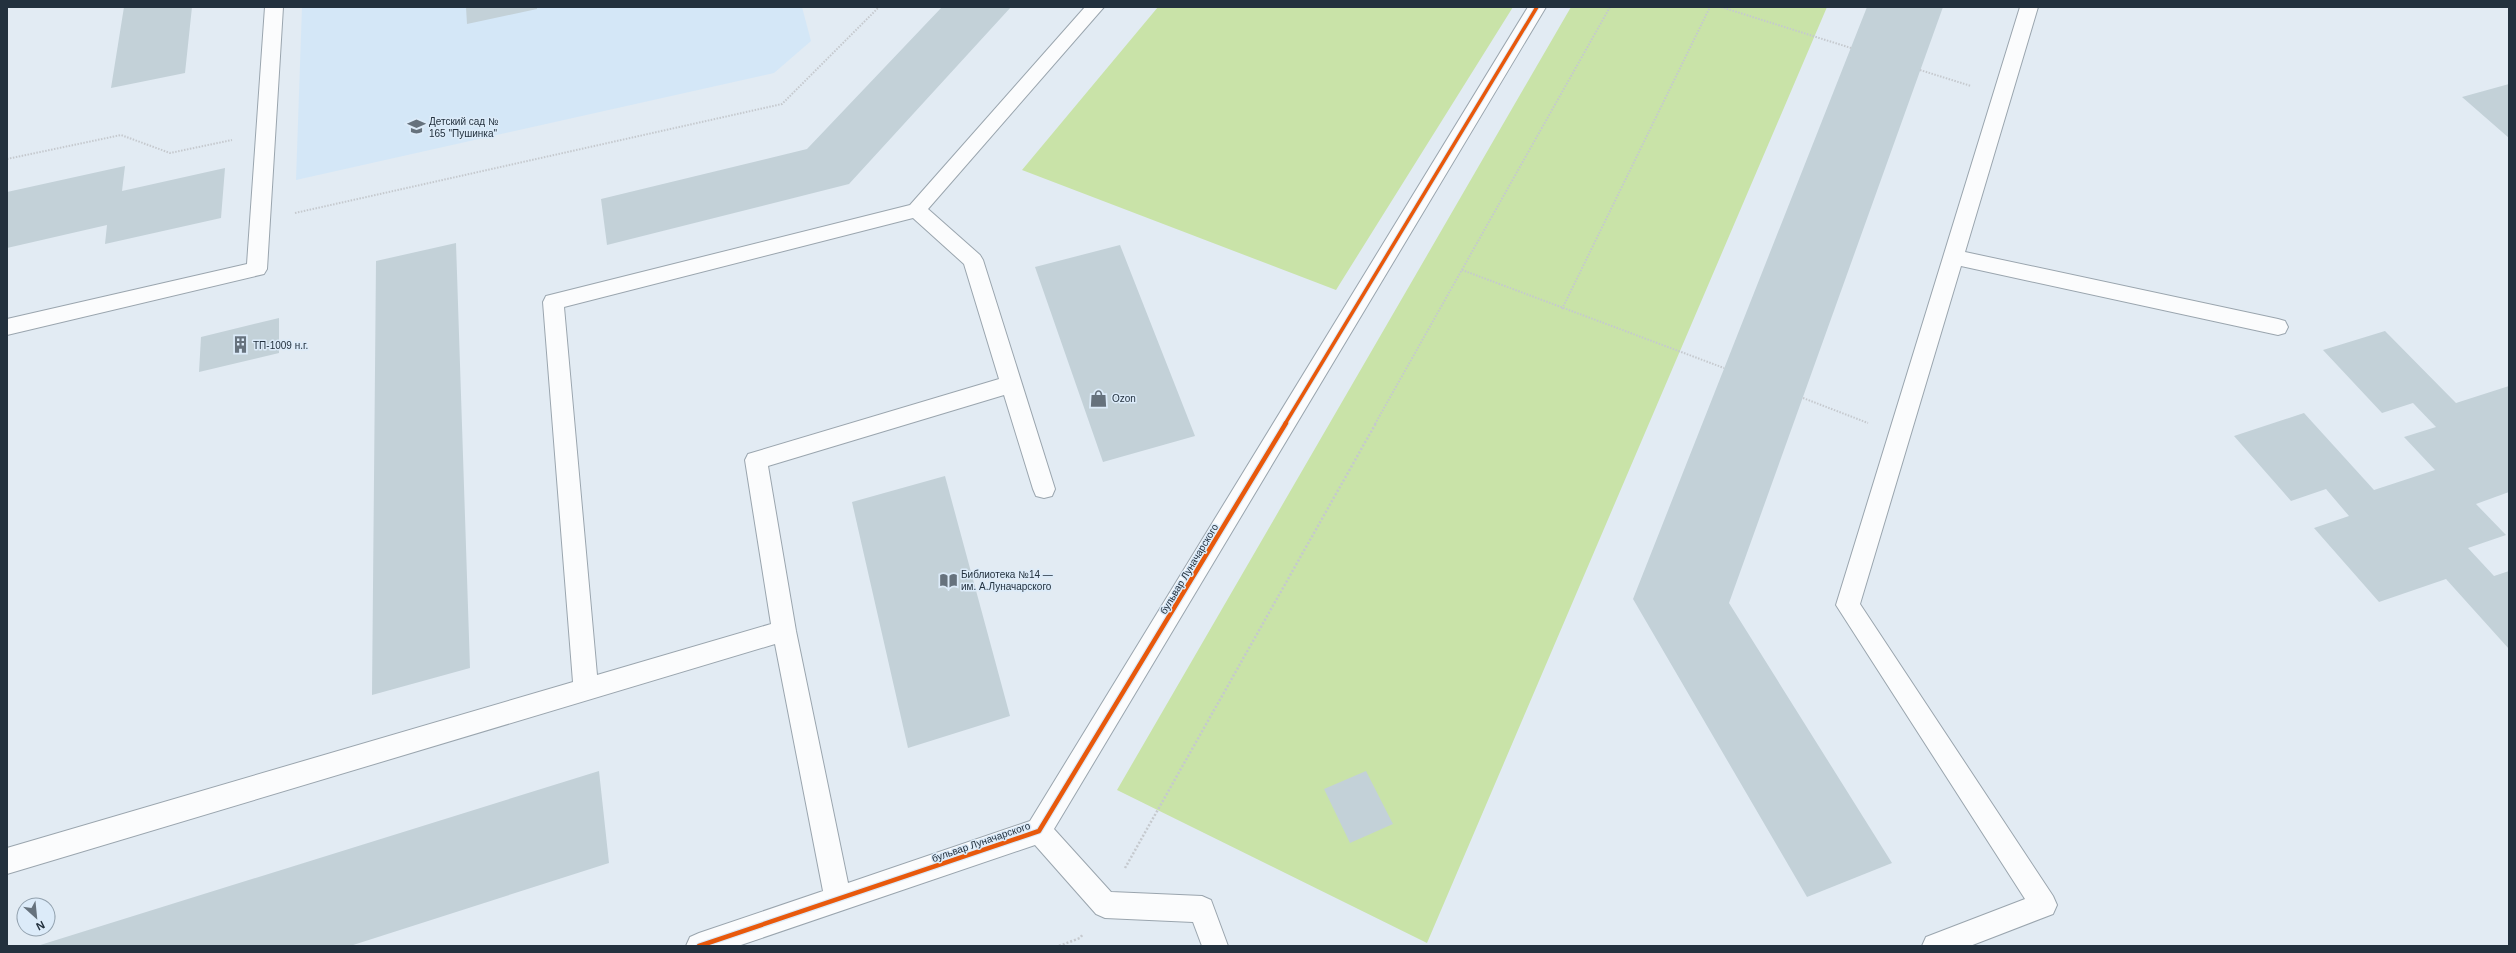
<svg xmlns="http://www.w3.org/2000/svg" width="2516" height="953" viewBox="0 0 2516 953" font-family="Helvetica,sans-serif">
	<rect width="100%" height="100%" fill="#e2ebf3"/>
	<!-- built -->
	<path fill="#d4e7f7" d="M302,7H802L811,41L774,73L296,180Z"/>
	<!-- green -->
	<path fill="#c9e3a8" d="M1158,7H1513L1336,290L1022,170Z
		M1571,7H1827L1427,943L1117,790Z"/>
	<!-- building -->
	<path fill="#c3d1d8" d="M124,7H192L185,73L111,88Z
		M466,7H537V9L467,24Z
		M942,7H1011L849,184L607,245L601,199L807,149Z
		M1867,7H1943L1729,603L1892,863L1807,897L1633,599Z
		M2509,84V138L2462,97Z
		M125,166L122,191L225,168L221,218L105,244L107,225L7,248V192Z
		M456,243L470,668L372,695L376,261Z
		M1120,245L1195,436L1103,462L1035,267Z
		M279,318V353L199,372L201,337Z
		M2385,331L2456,403L2509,386V492L2476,504L2506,535L2468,548L2494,576L2509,571V649L2446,579L2379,602L2314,528L2349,516L2326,489L2291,501L2234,436L2304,413L2374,490L2435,470L2404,437L2436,427L2413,403L2382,413L2323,350Z
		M945,476L1010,716L908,748L852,502Z
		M599,771L609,863L350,946H37Z
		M1366,771L1393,824L1350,843L1324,789Z"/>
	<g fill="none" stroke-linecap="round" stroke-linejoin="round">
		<defs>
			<path id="minor" d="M265,7H283L267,269L264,274L7,335V319L247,264Z
				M1085,7H1104L928,209L980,255L983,260L1055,489L1052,496L1044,498L1036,496L1033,489L1004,395L768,466L796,631L848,883L1030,821L1528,7H1546L1054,829L1111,892L1202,896L1211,900L1228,946H1202L1193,922L1105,918L1096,914L1035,845L738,946H686L690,937L699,933L823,891L775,644L7,874V848L573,682L543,302L546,296L910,205ZM913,218L964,264L999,379L748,454L745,460L771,624L597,675L564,307Z
				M2020,7H2038L1965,252L2278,319L2285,321L2288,327L2285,333L2278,335L1961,266L1860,604L2053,896L2057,905L2053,914L1970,946H1922L1926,937L2025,899L1836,605Z"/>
		</defs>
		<!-- minor casing -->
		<use href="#minor" stroke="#9aa5ae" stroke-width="2"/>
		<!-- path-far1 -->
		<path stroke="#c5c9ce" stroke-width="2" stroke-dasharray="1.5 1.5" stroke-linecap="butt" d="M1721,7L1851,48
			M1920,70L1971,86
			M7,159L121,135L170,153L232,140
			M295,213L782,104L879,7
			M1462,270L1724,368
			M1562,309L1710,7
			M1803,398L1868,423
			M1375,424L1610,7"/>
		<!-- path -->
		<path stroke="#c5c9ce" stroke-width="2.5" stroke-dasharray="2 2" stroke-linecap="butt" d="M1125,868L1376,423
			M1059,946L1080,938L1083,934"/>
		<!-- minor -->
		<use href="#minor" fill="#fbfcfd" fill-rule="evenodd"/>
		<defs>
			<path id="cycleway-far1" d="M1285,424L1537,7"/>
			<path id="cycleway" d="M699,946L1039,831L1286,423"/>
		</defs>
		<!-- cycleway-far1 casing -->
		<use href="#cycleway-far1" stroke="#dcebf9" stroke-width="5.5"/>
		<!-- cycleway casing -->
		<use href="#cycleway" stroke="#dcebf9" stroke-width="7"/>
		<!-- cycleway-far1 -->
		<use href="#cycleway-far1" stroke="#e8590c" stroke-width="3.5"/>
		<!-- cycleway -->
		<use href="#cycleway" stroke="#e8590c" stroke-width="4.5"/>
	</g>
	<!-- icons -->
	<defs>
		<symbol id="school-bare" viewBox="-9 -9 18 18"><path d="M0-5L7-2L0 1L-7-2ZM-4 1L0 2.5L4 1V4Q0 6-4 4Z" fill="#66727d" stroke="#dcebf9" stroke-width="2.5" paint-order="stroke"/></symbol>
		<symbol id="building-bare" viewBox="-9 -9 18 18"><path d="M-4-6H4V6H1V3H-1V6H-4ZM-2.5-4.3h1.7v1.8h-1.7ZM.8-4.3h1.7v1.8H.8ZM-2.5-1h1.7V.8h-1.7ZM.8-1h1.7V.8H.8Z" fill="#66727d" stroke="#dcebf9" stroke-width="2.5" paint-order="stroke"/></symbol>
		<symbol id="shop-bare" viewBox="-9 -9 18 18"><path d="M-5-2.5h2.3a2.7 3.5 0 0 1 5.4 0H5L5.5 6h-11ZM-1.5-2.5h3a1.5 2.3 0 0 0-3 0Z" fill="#66727d" stroke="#dcebf9" stroke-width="2.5" paint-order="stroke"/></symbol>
		<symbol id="library-bare" viewBox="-9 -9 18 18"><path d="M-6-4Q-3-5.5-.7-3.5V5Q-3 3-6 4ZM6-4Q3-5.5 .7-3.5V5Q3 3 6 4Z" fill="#66727d" stroke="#dcebf9" stroke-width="2.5" paint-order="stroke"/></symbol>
	</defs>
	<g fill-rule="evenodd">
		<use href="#school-bare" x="404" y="114" width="25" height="25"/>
		<use href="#building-bare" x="228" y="332" width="25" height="25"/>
		<use href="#shop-bare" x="1086" y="386" width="25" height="25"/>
		<use href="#library-bare" x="936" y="568" width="25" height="25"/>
	</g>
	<g text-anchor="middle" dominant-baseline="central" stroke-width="3" stroke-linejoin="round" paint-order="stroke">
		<!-- poi labels -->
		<g font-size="10" fill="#23313e" stroke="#dcebf9" text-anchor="start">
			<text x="429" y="121">Детский сад №<tspan x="429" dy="12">165 "Пушинка"</tspan></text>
			<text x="253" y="345">ТП-1009 н.г.</text>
			<text x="1112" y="398">Ozon</text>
			<text x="961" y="574">Библиотека №14 —<tspan x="961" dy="12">им. А.Луначарского</tspan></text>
		</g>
		<!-- street labels -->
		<g font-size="10" fill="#23313e" stroke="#dcebf9">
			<text transform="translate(1189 569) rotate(-59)">бульвар Луначарского</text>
			<text transform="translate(981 842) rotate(-19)">бульвар Луначарского</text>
		</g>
	</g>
	<!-- border -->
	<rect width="2516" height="953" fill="none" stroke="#23313e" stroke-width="16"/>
	<!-- north arrow -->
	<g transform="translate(36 917) rotate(153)"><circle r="19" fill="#dcebf9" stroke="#92a1ae"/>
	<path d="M0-3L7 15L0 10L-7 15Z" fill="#66727d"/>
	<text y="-6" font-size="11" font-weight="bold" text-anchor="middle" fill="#23313e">N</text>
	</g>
</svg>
